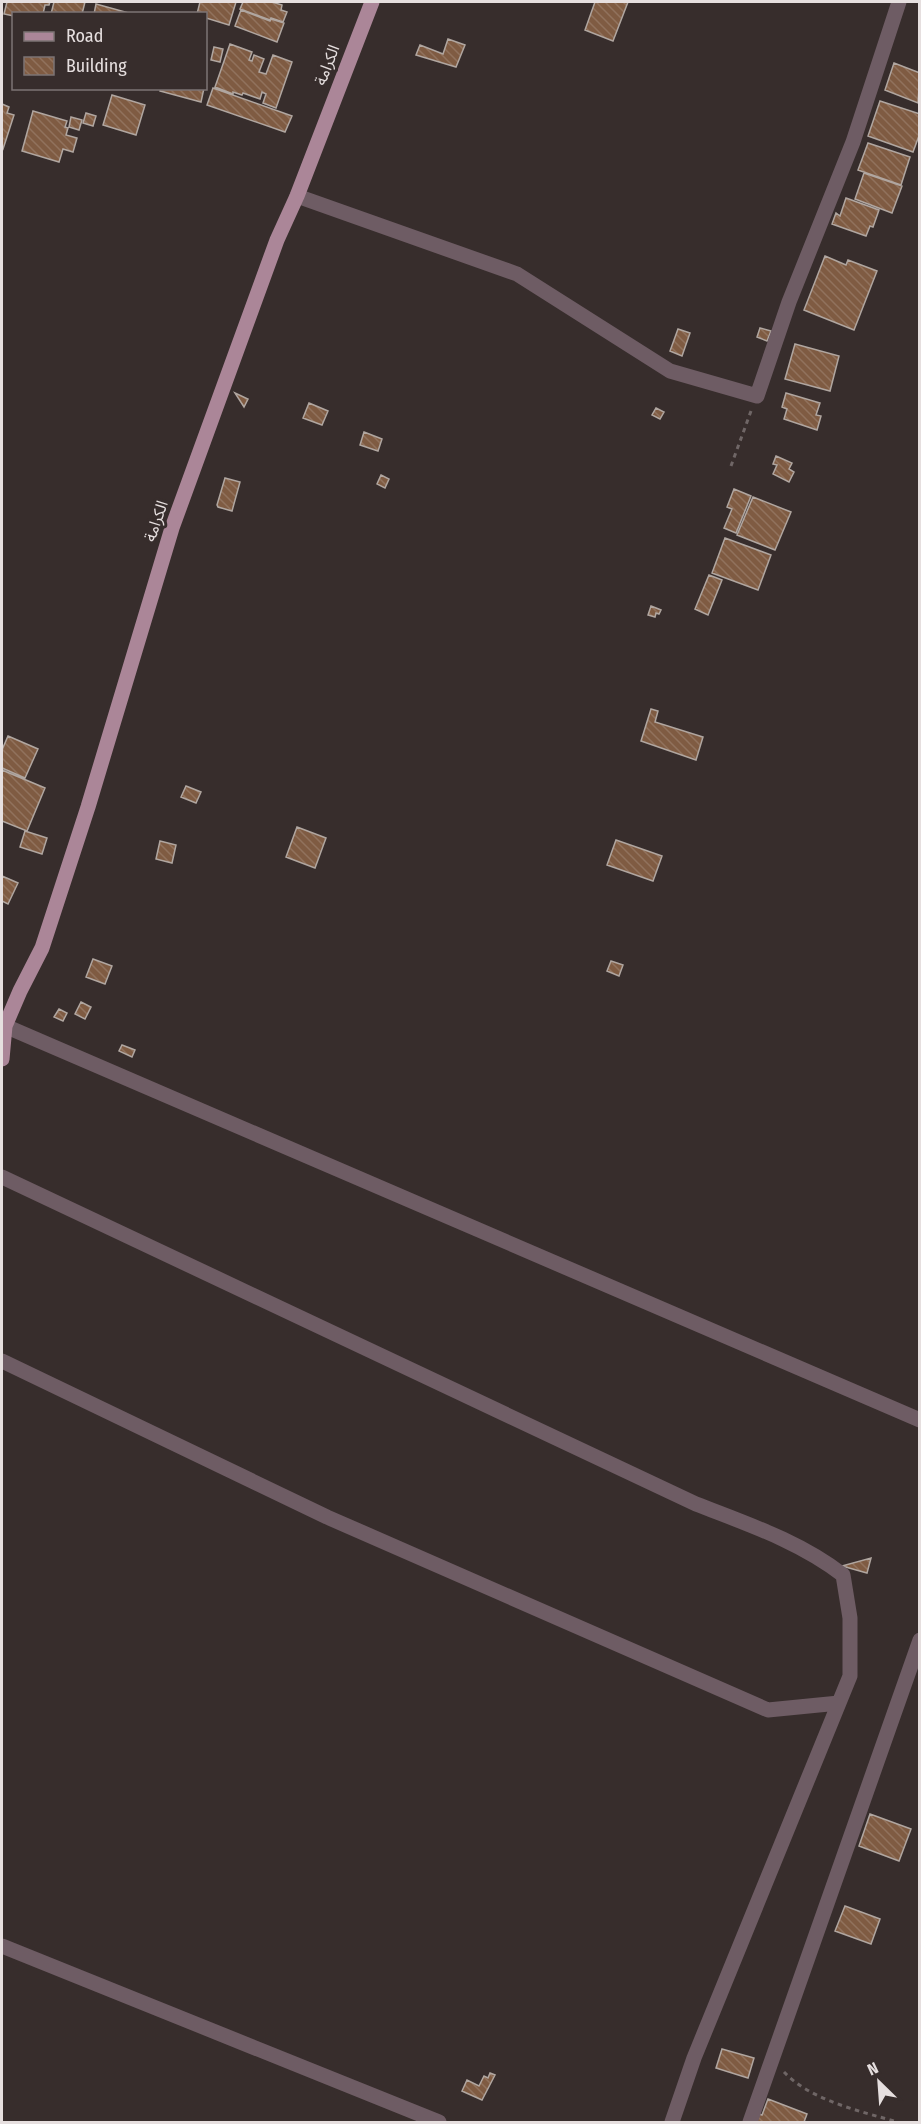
<svg xmlns="http://www.w3.org/2000/svg" width="921" height="2124" viewBox="0 0 921 2124" font-family="'Fira Sans Condensed','Noto Sans Arabic',sans-serif">
	<defs>
		<pattern id="building-back-hatch" width="6" height="6" patternUnits="userSpaceOnUse" patternTransform="scale(1.5)"><rect width="6" height="6" fill="#7f5b42"/><path d="M-1 5l2 2M0 0l6 6M5-1l2 2" fill="none" stroke="#91725d"/></pattern>
	</defs>
	<rect width="100%" height="100%" fill="#372d2c"/>
	<!-- building -->
	<path fill="url(#building-back-hatch)" stroke="#b0a6a0" stroke-width="1.5" d="M7,2H50L49,5H45L43,14H14V16L4,14Z
		M54,2H85L82,14H51Z
		M200,2H236L229,25L206,18V14H197Z
		M243,2H272L282,5L281,10L287,12L283,22L271,18L270,20L240,9Z
		M595,2H628L613,41L585,30Z
		M96,4L129,13V14H94Z
		M241,10L270,21L271,19L284,23L277,42L235,26Z
		M448,39L465,45L456,67L416,55L420,45L443,54Z
		M230,44L252,52L249,60L252,61L254,55L264,59L259,72L266,74L273,55L292,62L276,108L263,103L266,94L262,92L260,99L243,93L242,95L233,92V94L215,87Z
		M214,47L223,49L220,62L211,60Z
		M894,63L920,73L918,103L885,90Z
		M161,88H204L201,102L160,91Z
		M213,88L292,116L285,132L207,105Z
		M112,95L145,105L136,135L103,125Z
		M880,101L920,114V133L913,152L868,136Z
		M2,104L9,107L7,113L14,115L3,149L2,148Z
		M33,111L67,121L65,127L68,128L66,135L77,138L73,152L63,149L59,162L22,151Z
		M86,113L96,116L93,126L83,123Z
		M71,117L82,120L79,130L69,127Z
		M868,143L910,157L901,185L858,170Z
		M864,173L902,186L892,213L855,199Z
		M846,198L879,210L873,227L870,226L866,236L832,224L836,213L840,216Z
		M825,256L846,265L848,260L877,271L854,330L804,310Z
		M760,328L771,331L767,341L757,337Z
		M678,329L690,333L682,356L670,351Z
		M795,344L839,356L830,391L785,379Z
		M235,393L248,399L244,407Z
		M786,393L820,403L816,415L821,416L817,430L784,419L787,409L782,407Z
		M309,403L328,411L322,425L303,418Z
		M656,408L664,412L660,419L652,415Z
		M364,432L382,439L378,451L360,445Z
		M776,456L792,463L789,469L794,472L789,482L773,474L777,465L773,464Z
		M381,475L389,479L385,488L377,484Z
		M225,478L240,482L232,511L218,507L217,505Z
		M734,489L751,496L736,533L724,528L732,509L727,507Z
		M753,497L791,512L775,550L737,535Z
		M725,538L771,555L758,590L712,573Z
		M709,575L722,580L708,615L695,609Z
		M651,606L661,610L659,614L656,613L655,617L648,615Z
		M651,709L658,711L655,722L703,737L696,760L641,741Z
		M8,736L38,749L25,778L2,768V750Z
		M2,770L45,788L27,831L2,821Z
		M186,786L201,792L196,803L181,797Z
		M297,827L326,838L315,868L286,857Z
		M25,831L47,838L42,854L20,847Z
		M616,840L662,856L653,881L607,865Z
		M160,841L176,845L172,863L156,859Z
		M2,876L18,883L8,904L2,901Z
		M93,959L112,966L105,984L86,977Z
		M611,961L623,965L619,976L607,971Z
		M81,1002L91,1007L85,1019L75,1014Z
		M59,1009L67,1013L63,1021L54,1017Z
		M122,1045L135,1050L132,1057L119,1051Z
		M871,1558L867,1573L842,1566Z
		M870,1814L911,1829L899,1861L859,1846Z
		M845,1906L880,1919L871,1944L835,1931Z
		M722,2049L754,2058L748,2078L716,2068Z
		M490,2073L495,2075L482,2100L462,2091L467,2080L479,2086L484,2076L488,2078Z
		M768,2099L807,2114L804,2122H756L759,2114L762,2115Z"/>
	<g fill="none" stroke-linecap="round" stroke-linejoin="round">
		<!-- path -->
		<path stroke="#6f6666" stroke-width="3" stroke-dasharray="4.5 4.5" stroke-linecap="butt" d="M731,466L751,411
			M784,2072C810,2100 862,2112 898,2122"/>
		<!-- minor -->
		<path stroke="#6e5c64" stroke-width="15" d="M297,196L517,274L670,371L757,396L789,302L853,142L899,2
			M5,1026L920,1420
			M2,1177L696,1504C747,1524 799,1541 843,1575L850,1618V1676L694,2058L672,2122
			M2,1361L327,1517L768,1710L839,1703
			M2,1946L439,2122
			M750,2122L920,1640"/>
		<!-- major -->
		<path stroke="#ab8698" stroke-width="15" d="M2,1059L5,1026L20,991L42,948L88,807L172,528L277,240L297,196L372,2"/>
	</g>
	<g text-anchor="middle" dominant-baseline="central" stroke-width="6" stroke-linejoin="round" paint-order="stroke">
		<!-- street labels -->
		<g font-size="16" fill="#e6dfdf" stroke="#372d2c">
			<text transform="translate(327 65) rotate(-69)">الكرامة</text>
			<text transform="translate(156 521) rotate(-71)">الكرامة</text>
		</g>
	</g>
	<!-- border -->
	<rect width="921" height="2124" fill="none" stroke="#e6dfdf" stroke-width="6"/>
	<!-- legend -->
	<rect x="12" y="12" width="195" height="78" fill="#372d2c" stroke="#7d7474" stroke-width="1.5"/>
	<rect x="24" y="32" width="30" height="9" fill="#ab8698" stroke="#7d7474" stroke-width="1.5"/>
	<text x="66" y="42" font-size="18" fill="#e6dfdf">Road</text>
	<rect x="24" y="57" width="30" height="18" fill="url(#building-back-hatch)" stroke="#7d7474" stroke-width="1.5"/>
	<text x="66" y="72" font-size="18" fill="#e6dfdf">Building</text>
	<!-- north arrow -->
	<g transform="translate(879 2082) rotate(335)" stroke="#372d2c" stroke-width="4.5" paint-order="stroke">
	<path d="M0-4.5L10 22L0 15L-10 22Z" fill="#e6dfdf"/>
	<text y="-9" font-size="16" font-weight="bold" text-anchor="middle" fill="#e6dfdf">N</text>
	</g>
</svg>
